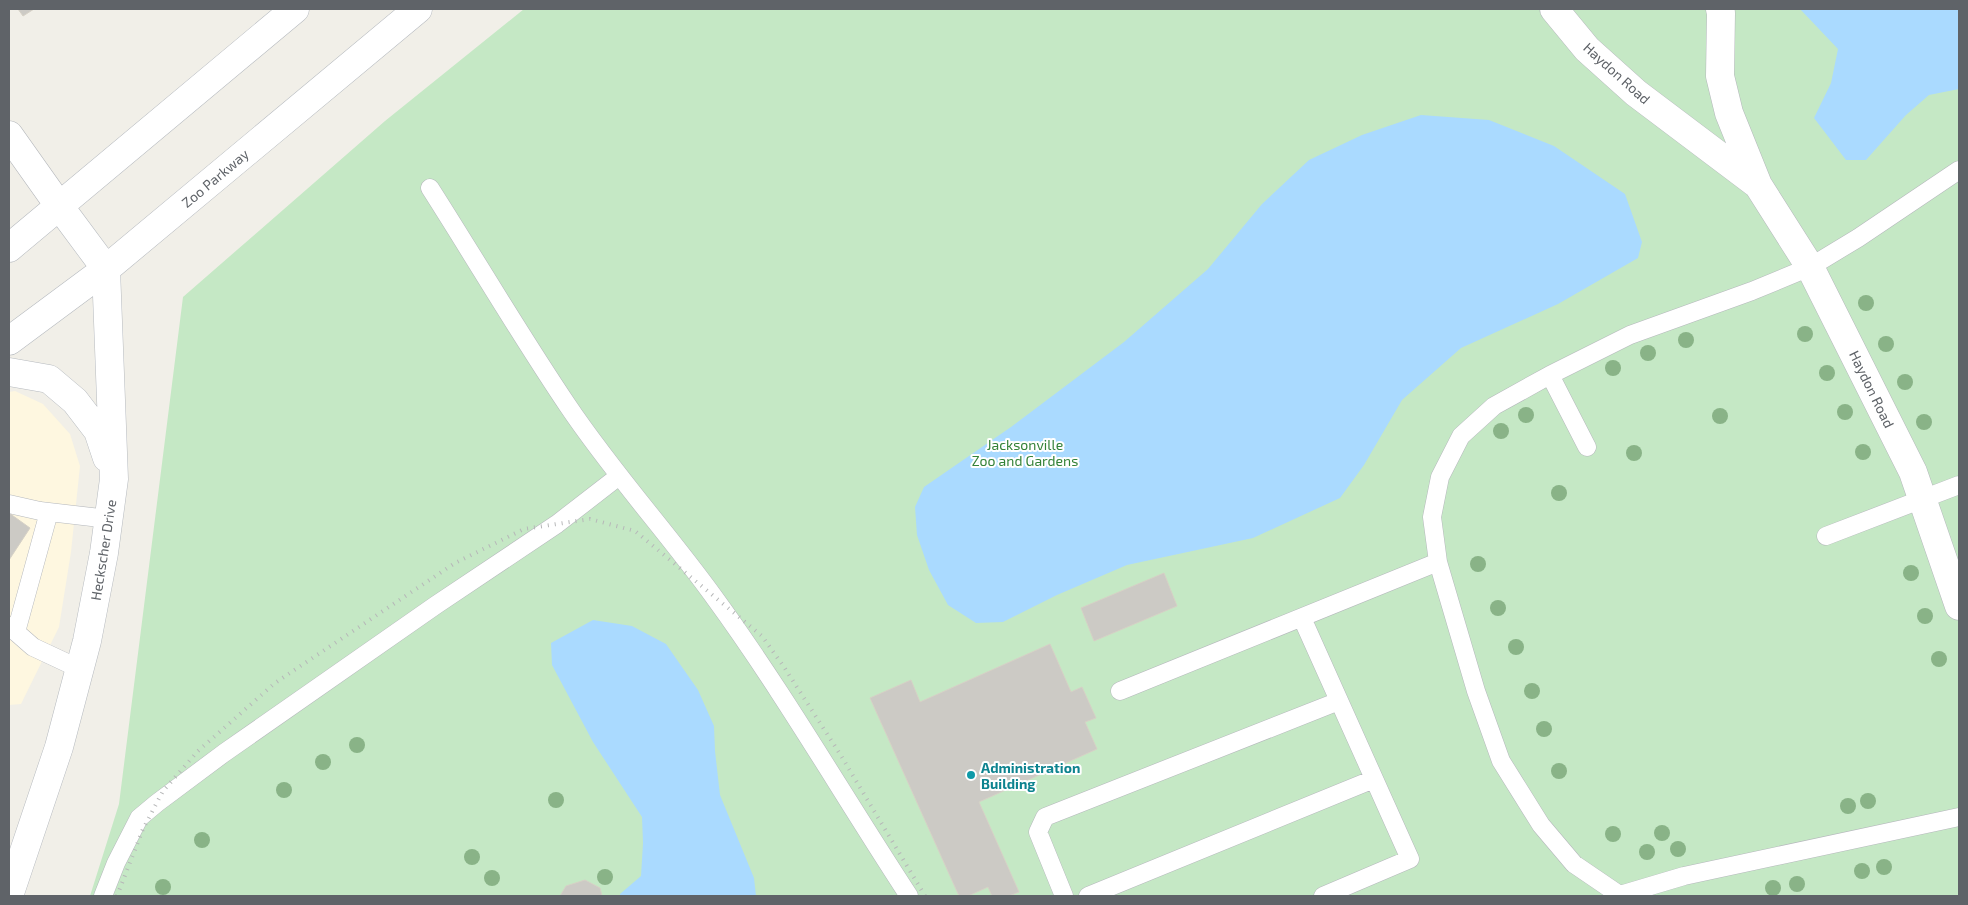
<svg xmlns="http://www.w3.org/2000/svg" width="1968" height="905" viewBox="0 0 1968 905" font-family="'Exo 2',sans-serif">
	<rect width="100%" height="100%" fill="#f1efe8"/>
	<!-- commercial -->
	<path fill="#fef7e0" d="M15,391L43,404L70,434L80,466L71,552L59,627L21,704L9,705V392Z"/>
	<!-- green -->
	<path fill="#c5e8c5" d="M524,9H1959V896H90L119,804L183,297L385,121Z"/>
	<!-- water -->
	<path fill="#aadaff" d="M1800,9H1959V89L1929,95L1906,115L1866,160H1846L1814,118L1831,83L1838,49Z
		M1421,115L1489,120L1554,146L1625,194L1642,242L1638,258L1558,304L1461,348L1402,400L1364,465L1340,498L1253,538L1127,565L1057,595L1003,622L976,623L948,605L929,570L917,535L915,507L924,487L1011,427L1124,342L1208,269L1262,204L1309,160L1362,135Z
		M593,620L632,626L666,644L698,690L714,726L715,751L720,795L754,878L756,896H620V894L641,876L643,843L642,817L593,742L552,665L551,643Z"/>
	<!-- building -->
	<path fill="#cccac5" stroke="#d6d1c6" d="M18,9H34L23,16Z
		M9,513L30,528L9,560Z
		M1164,573L1177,606L1094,641L1081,608Z
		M1050,644L1071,692L1082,687L1096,718L1085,722L1097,749L979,802L1019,892L1009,896H992L988,887L968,896H959L870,698L911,680L920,702Z
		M585,880L600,888L602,896H560L566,886Z"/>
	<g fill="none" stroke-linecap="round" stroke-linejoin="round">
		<defs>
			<path id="service" d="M430,188C476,260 520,335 568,406C613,473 667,532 714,597C784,693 844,797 909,896
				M1550,375L1587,447
				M9,504L40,511L109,519
				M1826,536L1959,485
				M1302,618L1410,859L1323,896
				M9,626L33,647L80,669
				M16,632L49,512
				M1120,691L1438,562
				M1620,895L1684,876L1959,817
				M103,896L116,863L139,818L157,803L224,753L436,605L557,524L619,476
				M1064,896L1038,832L1045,817L1339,701
				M1088,896L1374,779
				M1621,896L1574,864L1541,825L1501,761L1476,691L1438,562L1432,517L1440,477L1461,436L1494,406L1550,375L1630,335L1752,291L1810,267L1858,238L1959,170"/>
			<path id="minor" d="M1554,9L1587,49L1636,93L1758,185
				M1720,9L1721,13L1720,76L1729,113L1758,185L1810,267L1913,472L1959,606
				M9,135L60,207"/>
			<path id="secondary" d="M9,248L295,9
				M9,341L106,269L418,9
				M9,372L49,379L75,401L98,431L107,458
				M9,896L59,747L87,641L104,553L114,479L106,269L60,207"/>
		</defs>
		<!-- service casing -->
		<use href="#service" stroke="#b5b8bc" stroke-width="19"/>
		<!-- minor casing -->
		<use href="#minor" stroke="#b5b8bc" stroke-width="29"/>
		<!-- secondary casing -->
		<use href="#secondary" stroke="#b6babf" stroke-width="29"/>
		<!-- service -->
		<use href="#service" stroke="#fff" stroke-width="18"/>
		<!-- minor -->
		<use href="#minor" stroke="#fff" stroke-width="28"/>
		<!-- secondary -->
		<use href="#secondary" stroke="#fff" stroke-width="28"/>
		<!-- rail -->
		<path stroke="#b6b7b8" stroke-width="4" stroke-dasharray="1 6" stroke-linecap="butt" d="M117,896L143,829L163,791L198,751L275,683L455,563L524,529L590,519L635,531L762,636L784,667L840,754L925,896"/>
	</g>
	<!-- trees -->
	<g fill="#89b387">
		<circle cx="1866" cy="303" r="8"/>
		<circle cx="1805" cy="334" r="8"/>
		<circle cx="1686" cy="340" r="8"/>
		<circle cx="1886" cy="344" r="8"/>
		<circle cx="1648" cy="353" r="8"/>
		<circle cx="1613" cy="368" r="8"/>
		<circle cx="1827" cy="373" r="8"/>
		<circle cx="1905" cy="382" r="8"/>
		<circle cx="1845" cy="412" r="8"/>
		<circle cx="1526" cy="415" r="8"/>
		<circle cx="1720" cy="416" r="8"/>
		<circle cx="1924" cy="422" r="8"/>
		<circle cx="1501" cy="431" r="8"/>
		<circle cx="1863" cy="452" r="8"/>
		<circle cx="1634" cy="453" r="8"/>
		<circle cx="1559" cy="493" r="8"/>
		<circle cx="1478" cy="564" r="8"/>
		<circle cx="1911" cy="573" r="8"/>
		<circle cx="1498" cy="608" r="8"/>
		<circle cx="1925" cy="616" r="8"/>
		<circle cx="1516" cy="647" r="8"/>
		<circle cx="1939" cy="659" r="8"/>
		<circle cx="1532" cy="691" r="8"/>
		<circle cx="1544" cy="729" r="8"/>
		<circle cx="357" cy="745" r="8"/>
		<circle cx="323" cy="762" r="8"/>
		<circle cx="1559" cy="771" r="8"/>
		<circle cx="284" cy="790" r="8"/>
		<circle cx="556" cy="800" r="8"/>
		<circle cx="1868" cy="801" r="8"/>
		<circle cx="1848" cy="806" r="8"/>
		<circle cx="1662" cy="833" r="8"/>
		<circle cx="1613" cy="834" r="8"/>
		<circle cx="202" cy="840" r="8"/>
		<circle cx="1678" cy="849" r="8"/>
		<circle cx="1647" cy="852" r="8"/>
		<circle cx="472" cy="857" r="8"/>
		<circle cx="1884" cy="867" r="8"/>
		<circle cx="1862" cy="871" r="8"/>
		<circle cx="605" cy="877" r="8"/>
		<circle cx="492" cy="878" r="8"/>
		<circle cx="1797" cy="884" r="8"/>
		<circle cx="163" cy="887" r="8"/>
		<circle cx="1773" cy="888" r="8"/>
	</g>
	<!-- markers -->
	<circle fill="#0f9aa8" stroke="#fff" stroke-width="2" cx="971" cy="775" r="5"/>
	<g text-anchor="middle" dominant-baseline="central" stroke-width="4" stroke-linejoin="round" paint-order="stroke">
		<!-- street labels -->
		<g font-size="14" fill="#5f6368" stroke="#fff">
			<text transform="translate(1617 73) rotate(42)">Haydon Road</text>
			<text transform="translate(215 178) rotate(-40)">Zoo Parkway</text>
			<text transform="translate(1872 389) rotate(64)">Haydon Road</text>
			<text transform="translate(103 550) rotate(-81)">Heckscher Drive</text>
		</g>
		<!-- park labels -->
		<g font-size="14" fill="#348238" stroke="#fff">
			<text x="1025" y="444">Jacksonville<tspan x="1025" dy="16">Zoo and Gardens</tspan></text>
		</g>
		<!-- culture labels -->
		<g font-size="14" font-weight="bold" fill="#0d838f" stroke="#fff" text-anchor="start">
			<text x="981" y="767">Administration<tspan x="981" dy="16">Building</tspan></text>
		</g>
	</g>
	<!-- border -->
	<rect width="1968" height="905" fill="none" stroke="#5f6368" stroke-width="20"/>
</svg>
